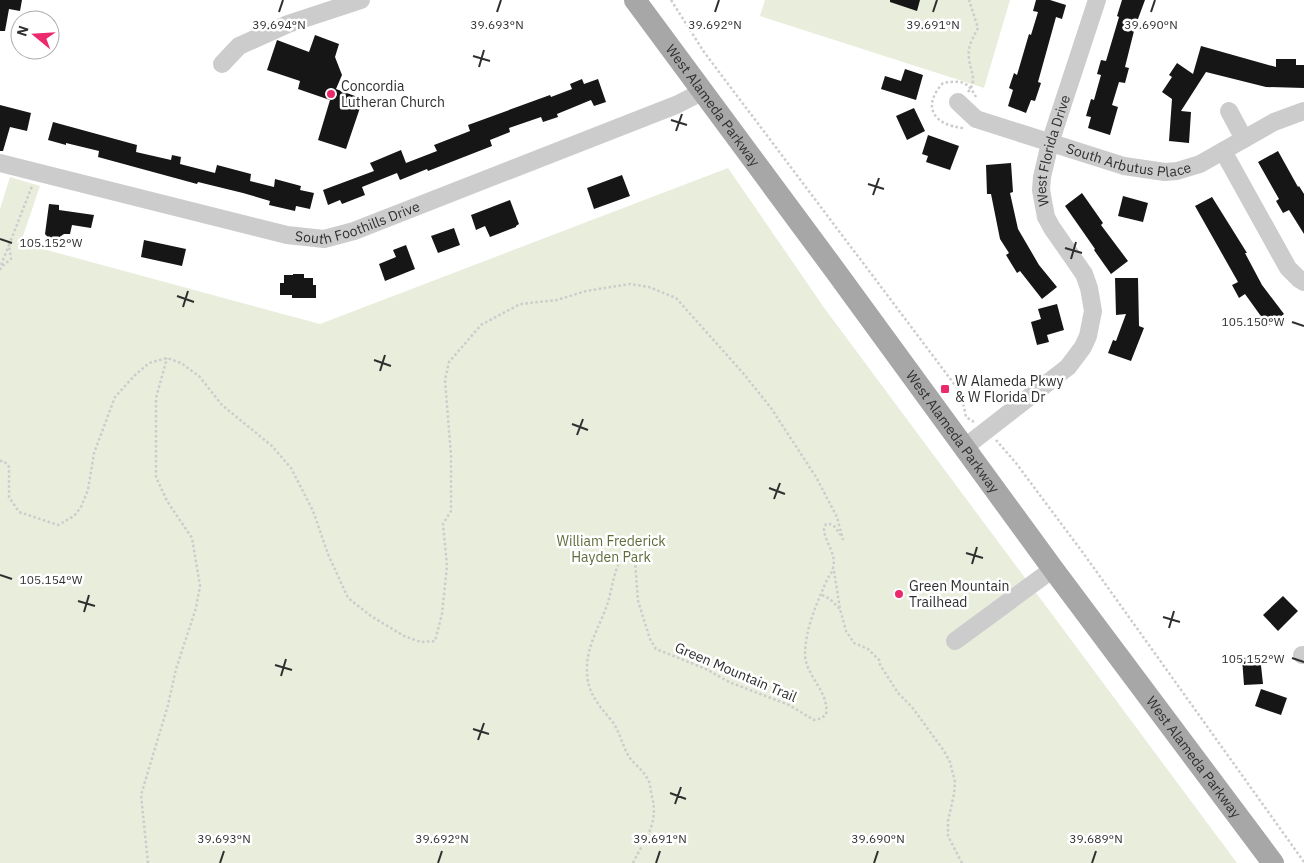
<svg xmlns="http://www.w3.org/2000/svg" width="1304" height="863" viewBox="0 0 1304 863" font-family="'IBM Plex Sans',sans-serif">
	<rect width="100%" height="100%" fill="#fff"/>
	<!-- green -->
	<path fill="#e9eddc" d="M765,0H1010L984,88L760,16Z
		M728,168L825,309L1237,863H0V209L10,177L40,186L22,239L32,246L320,324Z"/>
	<!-- building -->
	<path fill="#161616" d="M0,0H22L20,11L9,9L5,31H0Z
		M890,0H920L917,11L890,2Z
		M1036,0H1050L1066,5L1062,19L1056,17L1038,82L1041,83L1035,101L1031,100L1026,113L1008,106L1013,90L1009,88L1014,73L1017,75L1029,34L1031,35L1038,12L1033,11Z
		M1122,0H1145L1135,27L1125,67L1129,68L1125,83L1119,82L1112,105L1118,107L1110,135L1088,128L1091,117L1086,116L1091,99L1094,100L1101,75L1097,74L1101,60L1106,61L1119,17L1117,16Z
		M315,35L339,44L335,57L342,75L336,89L363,99L346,149L318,140L330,100L298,89L300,81L267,70L277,40L309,52Z
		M1201,46L1276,67V59H1296V65H1304V88L1266,87L1206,72L1181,111L1191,112L1189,143L1169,141L1172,99L1162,92L1172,77L1169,75L1177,63L1193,74Z
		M905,69L923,75L916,100L881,89L885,76L901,81Z
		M582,79L584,84L598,79L606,102L594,106L591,100L557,114L558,117L543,122L541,117L509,128L510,132L490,140L492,146L428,171L427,169L400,180L397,173L362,187L365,195L342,204L340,200L328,205L323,190L374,171L370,163L401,150L406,163L437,151L434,145L470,131L468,125L550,95L551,97L572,89L570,84Z
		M0,105L31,113L27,131L10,127L3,151H0Z
		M914,108L925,131L907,140L896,116Z
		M53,122L137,145L136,152L171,160L172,155L181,157L180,164L215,173L217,165L251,174L250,181L274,187L275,179L301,186L300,190L314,193L310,209L296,206L295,211L269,205L270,201L243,193L198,182L197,184L98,157L99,151L66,143V145L48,140Z
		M928,135L959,146L950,170L926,162L928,156L922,154Z
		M1278,151L1298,187L1299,186L1304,194V234L1289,210L1283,213L1276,201L1279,199L1258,162Z
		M1011,163L1013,192L1010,193L1018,229L1039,265L1057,287L1042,299L1020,271L1017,273L1006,255L1009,253L1000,239L991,194H987L986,165Z
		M622,175L630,196L594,209L587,188Z
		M1082,193L1103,223L1101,225L1128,261L1111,274L1094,250L1095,249L1065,206Z
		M1123,196L1148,203L1143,222L1118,216Z
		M1212,197L1247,253H1245L1262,285L1284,314L1268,326L1245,294L1239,298L1232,285L1238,282L1195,206Z
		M510,200L519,224L516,226V227L490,237L485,226L476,230L471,215Z
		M49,204L59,205V210L94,215L91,228L72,225L70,234H64L52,242L45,234Z
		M454,228L460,245L438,253L431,236Z
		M144,240L186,249L182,266L141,257Z
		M406,245L415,269L385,281L379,264L396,257L393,250Z
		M293,274H304V278H313V285H316V298H292V295H280V283H284V275H293Z
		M1115,278H1138L1139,326L1144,328L1131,361L1108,353L1113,340L1116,341L1126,314L1116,315Z
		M1057,304L1064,330L1047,335L1049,342L1037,345L1031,322L1041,319L1038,309Z
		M1283,596L1298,611L1278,631L1263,615Z
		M1260,656L1263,684L1244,685L1242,658Z
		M1261,689L1287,698L1281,715L1255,706Z"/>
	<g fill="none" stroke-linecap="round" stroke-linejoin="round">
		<!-- path -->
		<path stroke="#ccc" stroke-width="2.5" stroke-dasharray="2.5 2.5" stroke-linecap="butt" d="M671,0L704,52L961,393L966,417L974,422
			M968,92C978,80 970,71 969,58C967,48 973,37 978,28L969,0
			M963,128C934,125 921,107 943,83C962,80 968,81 977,99
			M1,265L9,245
			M0,270L1,267L11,259L9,245L32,186
			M996,440L1016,463L1086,557L1304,862
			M0,461H4L9,467V497L19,512L58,525L74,516L81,507L88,490L94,453L115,397L135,375L149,363L167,358L181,363L199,376L222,405L272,446L291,468L313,511L328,554L348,598L371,616L404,636L421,642L435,641L442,614L447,566L443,524L451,511V455L445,380L449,362L481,325L520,304L557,300L586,291L630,284L649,287L676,298L743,373L771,408L816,477L837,517L843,540
			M834,571L840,609L846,631L854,643L868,649L879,660V663L898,693L912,707L944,751L950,762L955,782L954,794L948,821V836L962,863
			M822,595L830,599L840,609
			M148,863L141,795L168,705L176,669L196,608L200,586L192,538L167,501L156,477V398L167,358
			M633,863C645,838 659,825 652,796C650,790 651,783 647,778C643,770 635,765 630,758C622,746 620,731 611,720C597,703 586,691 587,667C587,646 600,625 607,605C613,588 613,567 626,552L633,555L635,560L638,601L650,639L656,649L706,669L729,682L789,705L814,720L819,719L826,715C830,692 806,677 805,655C805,630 816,605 826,582C828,577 832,573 833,568C837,554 825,543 824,529L826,524C834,523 836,528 840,535"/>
		<!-- minor -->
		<g stroke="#ccc" stroke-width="18">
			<path d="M222,64L239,46L288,24L361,0"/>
			<path id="s1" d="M958,102L976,119L1124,166L1165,172L1177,171L1200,164L1274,122L1304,111"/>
			<path d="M1229,111L1244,139"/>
			<path d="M1223,151L1288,268L1299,279L1304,282"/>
			<path id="s2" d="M0,163L287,235L324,239L354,231L676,105L702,92"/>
			<path id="s3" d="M965,447L1068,367L1083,347L1088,336L1093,311L1089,288L1084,274L1052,228L1046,217L1041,190L1042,177L1050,143L1097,0"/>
			<path d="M955,641L1053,569"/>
			<path d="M1302,655H1304"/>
		</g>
		<!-- major -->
		<path stroke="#a7a7a7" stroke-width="22" id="s4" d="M635,0L834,269L1053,569L1273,863"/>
	</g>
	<!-- ticks -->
	<path fill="none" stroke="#2f2f2f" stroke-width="2" d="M279,12L283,0M497,12L501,0M715,12L719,0M933,12L937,0M1151,12L1155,0M473,56L490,61M479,67L484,50M671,120L687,125M676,131L682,114M868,184L884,189M873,195L879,178M0,239L12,243M1065,248L1082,253M1071,259L1076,242M177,296L194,302M183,307L188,291M1292,322L1304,326M374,360L391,366M380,371L385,355M572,424L588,430M577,435L583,419M769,488L785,494M774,499L780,483M966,553L983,558M972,564L977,547M0,575L12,579M78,601L95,606M84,612L89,595M1163,617L1180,622M1169,628L1174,611M1292,658L1304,662M275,665L292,670M281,676L286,659M473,729L489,734M478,740L484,723M670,793L686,799M675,804L681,787M220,863L224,851M438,863L442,851M656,863L660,851M874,863L878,851M1092,863L1096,851"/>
	<!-- markers -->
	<g fill="#ed296d" stroke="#fff" stroke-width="2">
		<circle cx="331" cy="94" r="5"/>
		<rect x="940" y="384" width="10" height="10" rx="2.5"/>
		<circle cx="899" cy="594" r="5"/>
	</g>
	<g text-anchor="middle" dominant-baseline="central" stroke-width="5" stroke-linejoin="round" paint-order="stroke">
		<!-- poi labels -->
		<g font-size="14" fill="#2f2f2f" stroke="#fff" text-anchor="start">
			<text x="341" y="86">Concordia<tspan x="341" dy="16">Lutheran Church</tspan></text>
			<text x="955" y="381">W Alameda Pkwy<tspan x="955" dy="16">&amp; W Florida Dr</tspan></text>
			<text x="909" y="586">Green Mountain<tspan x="909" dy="16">Trailhead</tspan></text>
		</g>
		<!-- street labels -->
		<g font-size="14" fill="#2f2f2f" stroke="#fff">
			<text stroke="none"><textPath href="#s4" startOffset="131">West Alameda Parkway</textPath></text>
			<text stroke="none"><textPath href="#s3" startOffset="368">West Florida Drive</textPath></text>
			<text stroke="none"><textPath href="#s1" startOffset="184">South Arbutus Place</textPath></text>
			<text stroke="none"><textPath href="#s2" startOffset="369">South Foothills Drive</textPath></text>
			<text stroke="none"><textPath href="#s4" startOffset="536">West Alameda Parkway</textPath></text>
			<text transform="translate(736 672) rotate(23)">Green Mountain Trail</text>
			<text stroke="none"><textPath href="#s4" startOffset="941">West Alameda Parkway</textPath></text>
		</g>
		<!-- park labels -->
		<g font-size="14" fill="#5f6c3a" stroke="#fff">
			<text x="611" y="541">William Frederick<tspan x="611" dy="16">Hayden Park</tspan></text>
		</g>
	</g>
	<g font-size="12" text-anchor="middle" fill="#2f2f2f" stroke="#fff" stroke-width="5" stroke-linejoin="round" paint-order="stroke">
		<text x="279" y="29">39.694°N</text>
		<text x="497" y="29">39.693°N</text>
		<text x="715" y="29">39.692°N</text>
		<text x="933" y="29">39.691°N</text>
		<text x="1151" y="29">39.690°N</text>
		<text x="51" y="247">105.152°W</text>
		<text x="1253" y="326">105.150°W</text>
		<text x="51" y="584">105.154°W</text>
		<text x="1253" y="663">105.152°W</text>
		<text x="224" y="843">39.693°N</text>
		<text x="442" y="843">39.692°N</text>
		<text x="660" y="843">39.691°N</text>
		<text x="878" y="843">39.690°N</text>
		<text x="1096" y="843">39.689°N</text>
	</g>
	<!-- north arrow -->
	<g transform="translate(35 35) rotate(288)"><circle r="24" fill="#ffffff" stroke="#acacac"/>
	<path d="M0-4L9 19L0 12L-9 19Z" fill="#ed296d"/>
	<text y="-8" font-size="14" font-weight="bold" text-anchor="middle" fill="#2f2f2f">N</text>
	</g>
</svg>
